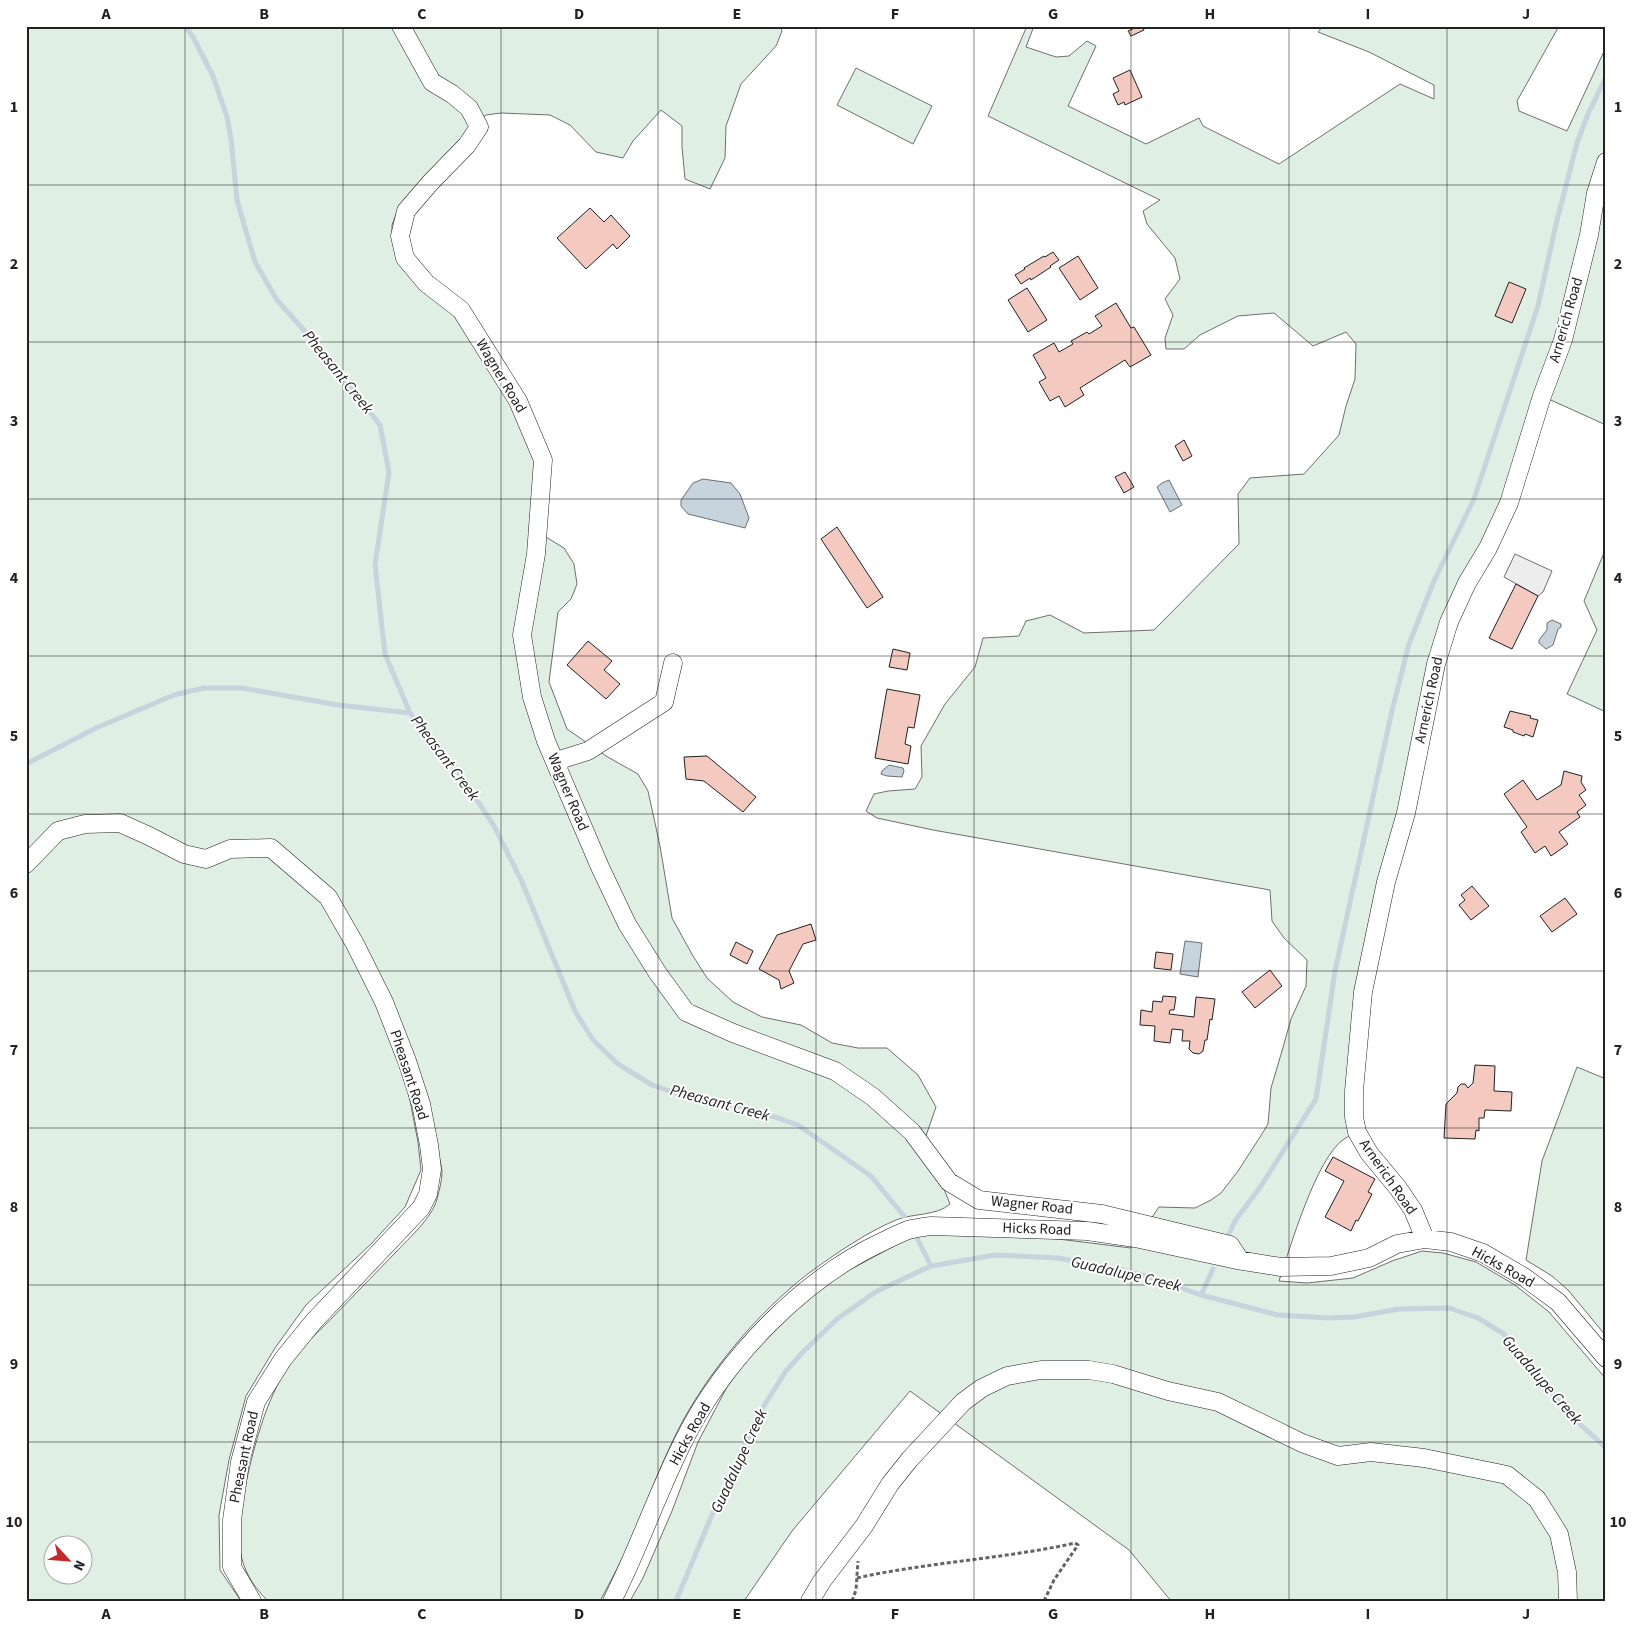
<svg xmlns="http://www.w3.org/2000/svg" width="1632" height="1627" viewBox="0 0 1632 1627" font-family="'Source Sans 3',sans-serif">
	<rect width="100%" height="100%" fill="#fff"/>
	<!-- green -->
	<path fill="#e0efe3" stroke="#6f6f6f" fill-rule="evenodd" d="M26,26H780L782,31L776,46L741,84L726,126L725,158L710,189L685,179L682,147V126L661,110L633,141L623,158L596,152L570,125L550,115L501,113L486,115L472,125L463,139L398,209L392,225V238L453,314L512,405L537,461L531,528L564,548L574,564L577,584L571,599L558,612L549,682L567,729L606,756L638,774L648,791L660,846L672,918L693,956L707,978L733,1002L762,1017L801,1025L832,1043L858,1048H887L918,1075L936,1107L920,1153L944,1189L950,1204C937,1216 913,1213 896,1220C867,1232 835,1254 809,1273C758,1312 706,1374 677,1432C660,1466 647,1502 632,1536C623,1559 611,1580 600,1601H268C234,1568 236,1536 244,1492C253,1450 265,1401 289,1365C300,1348 316,1334 330,1320C352,1297 374,1275 396,1252C409,1238 432,1218 437,1199C439,1191 442,1181 442,1172C441,1150 417,1107 407,1085L418,1142L421,1170L405,1207L371,1244L306,1305L275,1348L246,1396L229,1460L219,1515L220,1570L241,1601H26ZM52,1544H82V1574H52Z
		M1027,26H1034L1026,47L1056,57L1069,56L1087,41L1096,46L1068,106L1146,144L1199,118L1203,126L1279,164L1400,84L1434,99V85L1369,52L1318,32L1323,26H1559L1517,101L1519,111L1567,131L1606,47V425L1542,396L1509,503L1449,622L1379,917L1357,1132C1353,1134 1348,1136 1344,1139C1316,1158 1290,1248 1279,1281L1307,1283L1353,1278L1392,1261L1422,1251L1443,1253L1476,1262L1515,1285L1549,1312L1606,1379V1601H1171L1129,1550L910,1391L792,1531L744,1601H630L643,1578L672,1511L698,1442L727,1387L768,1330L840,1275L911,1237L943,1232L1034,1236L1131,1248L1159,1207L1195,1208L1211,1200L1221,1193L1238,1171L1260,1137L1268,1124L1271,1088L1282,1051L1291,1019L1306,986L1307,960L1284,938L1272,921L1270,890L933,830L877,818L866,811L874,794L888,791L915,789L922,777L921,746L945,704L975,667L983,638L1019,636L1026,621L1050,615L1084,633L1154,630L1239,544L1238,494L1250,478L1304,474L1339,435L1346,406L1355,379L1356,344L1346,332L1313,346L1274,313L1238,316L1200,335L1184,349H1166L1165,338L1173,315L1165,299L1180,279L1175,258L1147,224L1143,211L1160,200L988,116Z
		M856,68L932,106L913,144L837,105Z
		M1606,548V712L1567,694L1597,630L1584,601Z
		M1577,1067L1606,1079V1336L1568,1290L1552,1276L1526,1260L1542,1161Z"/>
	<!-- parking -->
	<path fill="#ededed" stroke="#6f6f6f" d="M1515,554L1552,571L1543,592L1538,596L1504,577Z"/>
	<!-- water -->
	<path fill="#c7d3dd" stroke="#6f6f6f" d="M703,479L731,483L740,494L749,518L745,528L688,514L681,506V500L693,483Z
		M1169,480L1182,505L1170,512L1157,487L1162,483Z
		M1552,620L1561,624V627L1558,629L1553,645L1546,649L1539,643V640L1547,630V623Z
		M889,765L903,768L904,771L902,777L887,776L881,774L882,771Z
		M1185,941L1202,943L1198,977L1180,974Z"/>
	<g fill="none" stroke-linecap="round" stroke-linejoin="round">
		<!-- stream -->
		<path stroke="#c7d3dd" stroke-width="5" d="M185,26L193,37L213,76L227,117L231,139L237,200L255,262L277,300L327,356L380,425L389,472L375,565L385,654L410,713L459,773L494,826L522,882L575,1011L593,1040L618,1064L652,1085L687,1097L749,1108L798,1125L871,1176L904,1216
			M26,764L96,728L174,695L204,688H242L338,705L410,713
			M916,1236L931,1266
			M1226,1240L1235,1221L1261,1186L1316,1099L1335,971L1391,715L1409,644L1434,581L1474,499L1538,306L1556,224L1577,143L1588,114L1606,77
			M1201,1295L1213,1269
			M676,1601L712,1515L760,1412L786,1371L802,1353L837,1319L877,1291L931,1266L995,1255L1058,1258L1122,1270L1153,1278L1201,1295L1278,1315L1329,1318L1354,1317L1399,1309L1449,1308L1478,1318L1504,1334L1530,1364L1539,1377L1571,1416L1606,1448"/>
	</g>
	<!-- building -->
	<path fill="#f3c9c0" stroke="#222" d="M1136,26H1142L1144,30L1131,36L1128,31L1137,27Z
		M1130,70L1142,97L1125,105L1124,102L1118,105L1113,94L1119,91L1113,78Z
		M590,208L604,222L611,215L630,236L617,249L613,244L586,269L557,238Z
		M1053,252L1059,260L1050,266L1051,267L1031,280L1030,278L1021,284L1015,275L1025,269L1024,268L1044,256L1045,257Z
		M1078,256L1098,288L1080,300L1059,268Z
		M1509,282L1526,289L1512,323L1495,316Z
		M1027,288L1047,320L1028,332L1008,300Z
		M1116,303L1131,328L1134,327L1151,355L1130,367L1125,360L1080,388L1084,395L1065,407L1059,396L1050,401L1039,382L1046,378L1033,355L1054,343L1059,352L1073,344L1071,341L1087,332L1089,334L1102,326L1095,316Z
		M1184,440L1192,456L1183,461L1175,446Z
		M1125,472L1134,487L1124,493L1115,477Z
		M837,527L883,597L867,608L821,539Z
		M1516,584L1538,596L1512,649L1489,638Z
		M588,641L612,661L604,670L620,684L606,699L567,665Z
		M893,649L910,653L907,670L889,667Z
		M887,689L920,695L914,728L908,727L905,744L911,746L908,764L875,758Z
		M1510,711L1531,716L1530,718L1538,720L1533,737L1525,734L1524,736L1513,732V730L1504,727Z
		M707,756L756,797L743,812L704,781L686,779L684,757Z
		M1564,771L1582,776L1581,782L1586,790L1579,795L1586,805L1577,812L1580,817L1559,832L1568,844L1551,856L1545,846L1535,853L1521,832L1527,827L1504,794L1523,780L1537,800L1561,785Z
		M1472,886L1489,906L1471,920L1459,905L1465,900L1461,895Z
		M1565,898L1577,914L1552,932L1540,916Z
		M811,924L816,940L803,944L789,971L794,983L781,989L779,980L759,969L777,935Z
		M736,942L753,951L747,964L730,955Z
		M1156,952L1173,954L1171,970L1154,968Z
		M1270,970L1282,986L1255,1008L1242,992Z
		M1163,996L1176,997L1174,1010H1170L1169,1014L1194,1017L1196,997L1215,999L1212,1020L1210,1019L1207,1040H1205L1203,1051L1199,1054L1193,1053L1189,1049L1190,1041H1182L1183,1030L1172,1029L1170,1043L1154,1041L1155,1026L1140,1025L1141,1010L1152,1012L1153,1001L1162,1002Z
		M1475,1065L1495,1066L1494,1091L1512,1092L1511,1111L1485,1110L1484,1118H1479V1131L1476,1130L1475,1139L1444,1138L1446,1104L1457,1093L1458,1087L1461,1084H1465L1468,1088L1473,1083Z
		M1333,1157L1375,1179L1368,1192L1372,1194L1358,1221L1356,1220L1351,1231L1325,1217L1344,1181L1325,1171Z"/>
	<g fill="none" stroke-linecap="round" stroke-linejoin="round">
		<defs>
			<path id="minor" d="M401,26L432,82L452,94L469,108L479,127L467,145L430,183L406,211L400,236L405,258L426,283L461,310L518,401L543,460L536,554L522,635L532,697L546,741L600,867L627,924L657,972L686,1012L733,1033L835,1071L873,1097L912,1132L949,1182L979,1200L1102,1214L1230,1245L1240,1260
				M556,761L588,751L664,702L673,663
				M26,864L58,831L85,824L120,823L149,836L184,854L206,859L230,849L271,848L328,897L355,944L384,1002L407,1061L421,1104L429,1145L432,1169L428,1194L421,1208L314,1321L283,1359L256,1402L240,1462L232,1520V1567L252,1601
				M1425,1239L1413,1210L1398,1188L1369,1153L1357,1132L1354,1117V1091L1363,992L1386,882L1406,813L1436,664L1449,622L1467,583L1488,548L1509,503L1542,396L1563,340L1589,235L1596,193L1606,162
				M612,1601C639,1548 658,1491 685,1438C725,1359 803,1278 884,1241C892,1237 900,1233 908,1230C915,1228 924,1227 931,1226L1087,1231L1135,1238L1237,1260L1281,1267L1331,1266L1369,1258L1397,1244L1425,1239L1451,1242L1483,1253L1524,1277L1558,1302L1606,1358
				M810,1601L822,1581L864,1526L890,1484L910,1459L963,1402L982,1388L1007,1376L1041,1370H1089L1113,1374L1168,1391L1218,1402L1302,1443L1338,1456L1371,1452L1424,1458L1507,1475L1537,1499L1559,1534L1567,1572L1568,1601"/>
		</defs>
		<!-- minor casing -->
		<use href="#minor" stroke="#222" stroke-width="19"/>
		<!-- path -->
		<path stroke="#646464" stroke-width="3" stroke-dasharray="4 2.5" stroke-linecap="butt" d="M857,1578C929,1562 1003,1559 1075,1543L1078,1545L1054,1580L1044,1601
			M852,1601L856,1590L858,1561"/>
		<!-- minor -->
		<use href="#minor" stroke="#fff" stroke-width="18"/>
	</g>
	<!-- grid -->
	<path fill="none" stroke="#222" stroke-width="1" stroke-opacity="0.55" d="M185,26V1601M343,26V1601M501,26V1601M658,26V1601M816,26V1601M974,26V1601M1131,26V1601M1289,26V1601M1447,26V1601M26,185H1606M26,342H1606M26,499H1606M26,656H1606M26,814H1606M26,971H1606M26,1128H1606M26,1285H1606M26,1442H1606"/>
	<g text-anchor="middle" dominant-baseline="central" stroke-width="4" stroke-linejoin="round" paint-order="stroke">
		<!-- street labels -->
		<g font-size="15" fill="#222" stroke="#fff">
			<text transform="translate(1566 320) rotate(-74)">Arnerich Road</text>
			<text transform="translate(501 376) rotate(59)">Wagner Road</text>
			<text transform="translate(1429 700) rotate(-78)">Arnerich Road</text>
			<text transform="translate(568 792) rotate(67)">Wagner Road</text>
			<text transform="translate(409 1075) rotate(72)">Pheasant Road</text>
			<text transform="translate(1388 1177) rotate(55)">Arnerich Road</text>
			<text transform="translate(1032 1205) rotate(6)">Wagner Road</text>
			<text transform="translate(1037 1229) rotate(2)">Hicks Road</text>
			<text transform="translate(1503 1267) rotate(29)">Hicks Road</text>
			<text transform="translate(690 1434) rotate(-61)">Hicks Road</text>
			<text transform="translate(244 1457) rotate(-78)">Pheasant Road</text>
		</g>
		<!-- water labels -->
		<g font-size="16" font-style="italic" fill="#222" stroke="#fff">
			<text transform="translate(338 372) rotate(51)">Pheasant Creek</text>
			<text transform="translate(445 758) rotate(53)">Pheasant Creek</text>
			<text transform="translate(720 1103) rotate(15)">Pheasant Creek</text>
			<text transform="translate(1126 1274) rotate(13)">Guadalupe Creek</text>
			<text transform="translate(1542 1380) rotate(49)">Guadalupe Creek</text>
			<text transform="translate(739 1461) rotate(-65)">Guadalupe Creek</text>
		</g>
	</g>
	<!-- border -->
	<rect width="1632" height="1627" fill="none" stroke="#ffffff" stroke-width="55"/>
	<!-- north arrow -->
	<g transform="translate(68 1560) rotate(116)"><circle r="24" fill="#ffffff" stroke="#a7a7a7"/>
	<path d="M0-4L9 19L0 12L-9 19Z" fill="#c62828"/>
	<text y="-8" font-size="14" font-weight="bold" text-anchor="middle" fill="#222222">N</text>
	</g>
	<rect x="28" y="28" width="1576" height="1572" fill="none" stroke="#222" stroke-width="2"/>
	<g font-size="16" text-anchor="middle" font-weight="bold" fill="#222">
		<text x="106" y="19">A</text>
		<text x="264" y="19">B</text>
		<text x="422" y="19">C</text>
		<text x="579" y="19">D</text>
		<text x="737" y="19">E</text>
		<text x="895" y="19">F</text>
		<text x="1053" y="19">G</text>
		<text x="1210" y="19">H</text>
		<text x="1368" y="19">I</text>
		<text x="1526" y="19">J</text>
		<text x="14" y="112">1</text>
		<text x="1618" y="112">1</text>
		<text x="14" y="269">2</text>
		<text x="1618" y="269">2</text>
		<text x="14" y="426">3</text>
		<text x="1618" y="426">3</text>
		<text x="14" y="583">4</text>
		<text x="1618" y="583">4</text>
		<text x="14" y="741">5</text>
		<text x="1618" y="741">5</text>
		<text x="14" y="898">6</text>
		<text x="1618" y="898">6</text>
		<text x="14" y="1055">7</text>
		<text x="1618" y="1055">7</text>
		<text x="14" y="1212">8</text>
		<text x="1618" y="1212">8</text>
		<text x="14" y="1369">9</text>
		<text x="1618" y="1369">9</text>
		<text x="14" y="1527">10</text>
		<text x="1618" y="1527">10</text>
		<text x="106" y="1619">A</text>
		<text x="264" y="1619">B</text>
		<text x="422" y="1619">C</text>
		<text x="579" y="1619">D</text>
		<text x="737" y="1619">E</text>
		<text x="895" y="1619">F</text>
		<text x="1053" y="1619">G</text>
		<text x="1210" y="1619">H</text>
		<text x="1368" y="1619">I</text>
		<text x="1526" y="1619">J</text>
	</g>
</svg>
